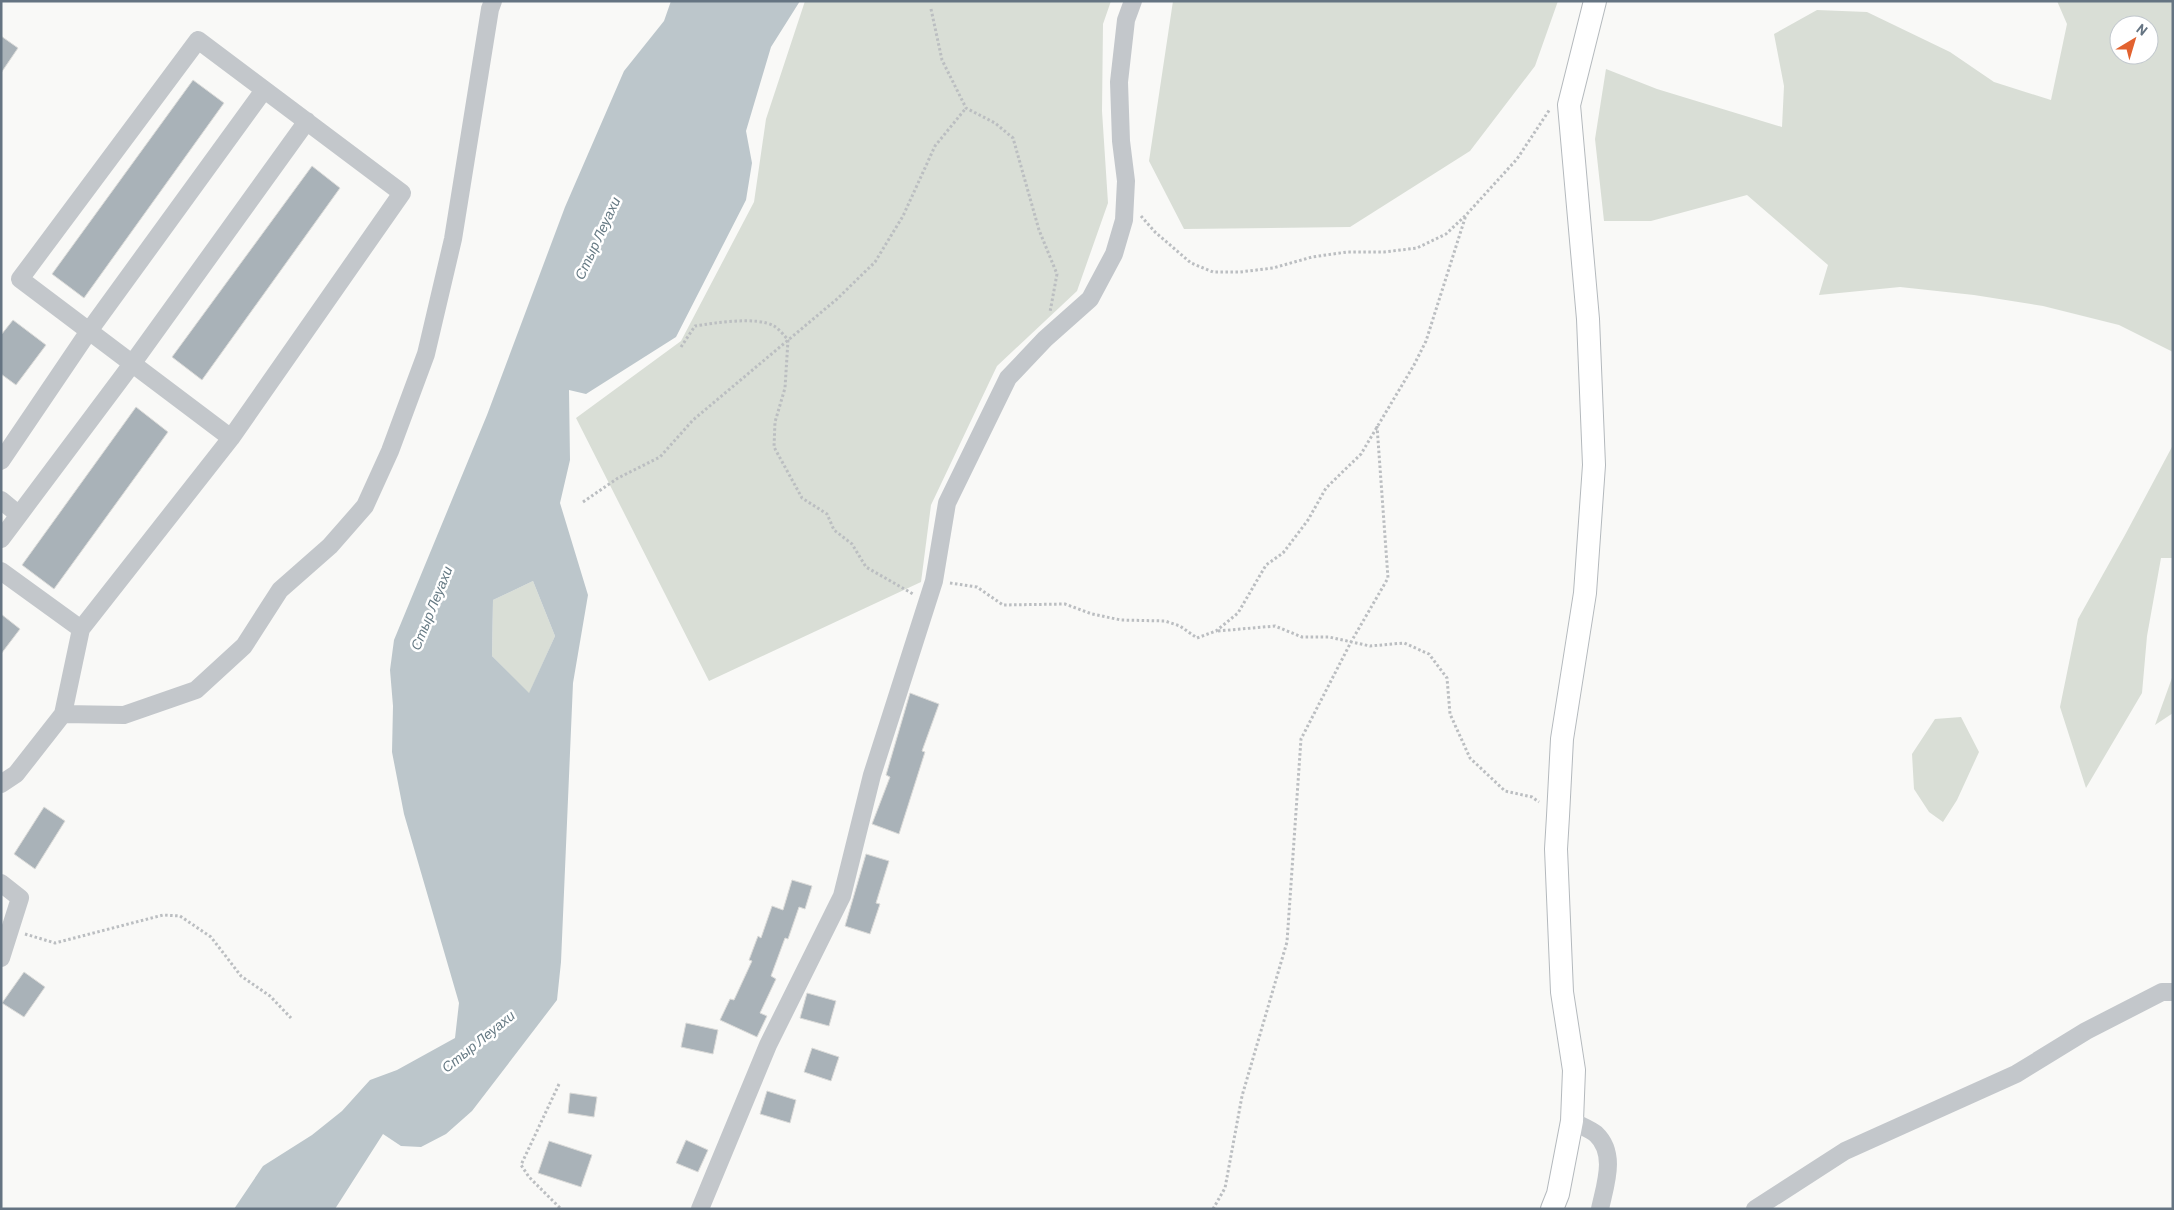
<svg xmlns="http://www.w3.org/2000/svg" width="2174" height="1210" viewBox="0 0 2174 1210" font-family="Barlow,sans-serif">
	<rect width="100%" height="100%" fill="#f9f9f7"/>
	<!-- green -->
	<path fill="#d9ded6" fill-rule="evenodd" d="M805,1H1111L1103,24L1102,111L1108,203L1077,291L997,366L931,505L921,582L709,681L576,418L681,341L754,202L766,119Z
		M1173,1H1558L1535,66L1470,151L1350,227L1184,229L1149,161Z
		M2057,1H2173V352L2119,325L2043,306L1974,295L1900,287L1819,295L1828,265L1747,195L1651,221H1604L1595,139L1606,69L1657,89L1782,127L1784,86L1774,34L1817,10L1867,12L1950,52L1994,82L2051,100L2067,24ZM2119,25H2149V55H2119Z
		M2173,445V558H2161L2147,636L2142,693L2086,788L2060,707L2078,619L2125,535Z
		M533,581L555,636L529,694L492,656L493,600Z
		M2173,675V713L2155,725Z
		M1961,717L1979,752L1957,800L1943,822L1929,812L1914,789L1912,754L1935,719Z"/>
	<!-- water -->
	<path fill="#bcc6cb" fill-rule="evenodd" d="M671,1H800L771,47L746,131L752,163L746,200L676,337L586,394L569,390L570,460L560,503L588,595L573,683L561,962L557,1000L472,1111L446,1134L421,1147L401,1146L383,1134L335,1209H234L263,1166L312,1135L342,1111L370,1080L397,1070L455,1038L459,1003L404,814L392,752L393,706L390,670L394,640L487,415L565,207L624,71L664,21ZM533,581L555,636L529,693L492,656L493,600Z"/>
	<!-- building -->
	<path fill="#a9b2b8" stroke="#dbdbd9" d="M1,36L18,48L1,73Z
		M193,80L224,103L84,298L52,274Z
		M312,166L340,188L202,380L172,357Z
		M13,320L46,345L16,385L1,374V335Z
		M136,407L168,432L54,589L22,565Z
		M1,614L20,629L1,654Z
		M910,693L939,704L922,751L925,752L899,834L872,824L890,777L886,775Z
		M44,807L65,821L35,869L14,854Z
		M866,854L889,861L876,903L880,904L870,934L845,926Z
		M792,880L812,886L805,909L799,907L788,939L785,938L771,976L776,979L760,1013L767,1016L757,1037L720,1020L730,999L734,1000L752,961L749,960L758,936L761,938L772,906L783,910Z
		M24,972L45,987L24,1017L2,1003Z
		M807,993L836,1001L829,1026L800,1018Z
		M686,1023L718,1030L713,1054L681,1047Z
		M812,1048L839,1057L831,1081L804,1072Z
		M767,1091L796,1100L790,1123L760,1114Z
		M570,1093L597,1097L594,1117L568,1113Z
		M686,1140L708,1150L698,1172L676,1163Z
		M549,1141L592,1155L581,1187L538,1173Z"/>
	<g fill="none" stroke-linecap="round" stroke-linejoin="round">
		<defs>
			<path id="major" d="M1552,1209L1558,1194L1572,1121L1574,1070L1562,992L1556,849L1558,816L1562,739L1585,593L1594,465L1588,319L1569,105L1595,1"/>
		</defs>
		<!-- major casing -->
		<use href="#major" stroke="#b4b9bd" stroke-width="24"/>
		<!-- path -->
		<path stroke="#bbbec1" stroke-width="3" stroke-dasharray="2.5 2.5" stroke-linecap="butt" d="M931,9L942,60L966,108L995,123L1013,138L1039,230L1057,274L1050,312
			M1141,216L1155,232L1191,263L1213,272H1240L1273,268L1312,257L1347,252H1384L1417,248L1446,234L1466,215L1517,159L1550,109
			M681,347L695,326C714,323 757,316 774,326C779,329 784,335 788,340L785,388L775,422L774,447L802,498L827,514L834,530L852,544L866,567L913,594
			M583,502L618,478L660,457L693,420L837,299L875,262L903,216L935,146L966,108
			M950,583L977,587L1003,605L1065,604L1092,614L1121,620L1165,621L1180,626L1197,638L1216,631L1238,613L1266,565L1283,553L1308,520L1326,488L1361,454L1414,365L1426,341L1466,215
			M1218,631L1275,626L1302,637H1329L1370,646L1404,643L1429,654L1447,678L1450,714L1470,758L1505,791L1532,797L1539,802
			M25,934L55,943L163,915L180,916L211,937L241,976L270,996L291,1018
			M559,1084L521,1165L529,1177L561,1209
			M1213,1209L1225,1188L1242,1096L1287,942L1301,739L1351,642L1388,578L1377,426"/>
		<!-- minor -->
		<path stroke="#c3c7cb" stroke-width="18" d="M1,461L89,331L264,90
			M1,500L19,515L1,539
			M19,515L132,364L307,121
			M1,571L81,629
			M63,714L124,715L196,690L244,646L280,590L330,546L365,506L390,451L426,354L453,239L490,9L493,1
			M1,784L16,774L63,714L81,629L231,438L402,193L198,40L20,279L231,438
			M1,883L20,898L1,958
			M1572,1121C1579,1125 1590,1129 1596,1134C1617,1154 1605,1185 1600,1209
			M700,1209L768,1045L842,896L872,775L934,581L947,503L1008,378L1045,339L1090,299L1114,254L1124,220L1126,181L1121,141L1119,82L1126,20L1133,1
			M1755,1209L1845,1151L2016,1074L2086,1031L2162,992H2173"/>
		<!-- major -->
		<use href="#major" stroke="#fff" stroke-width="22"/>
	</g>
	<g text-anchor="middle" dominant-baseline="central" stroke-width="5" stroke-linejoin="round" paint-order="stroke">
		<!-- water labels -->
		<g font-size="14" font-style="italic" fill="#657983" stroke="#fff">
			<text transform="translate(597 238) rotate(-65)">Стыр Леуахи</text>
			<text transform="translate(431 608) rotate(-68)">Стыр Леуахи</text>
			<text transform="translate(478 1041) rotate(-39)">Стыр Леуахи</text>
		</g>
	</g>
	<!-- border -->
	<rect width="2174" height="1210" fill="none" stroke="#657482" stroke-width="5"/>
	<!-- north arrow -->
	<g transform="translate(2134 40) rotate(38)"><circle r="24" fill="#ffffff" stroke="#c1c7cd"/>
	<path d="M0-4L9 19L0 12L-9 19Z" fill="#e2622f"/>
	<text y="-8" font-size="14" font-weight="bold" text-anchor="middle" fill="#657482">N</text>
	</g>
</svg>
